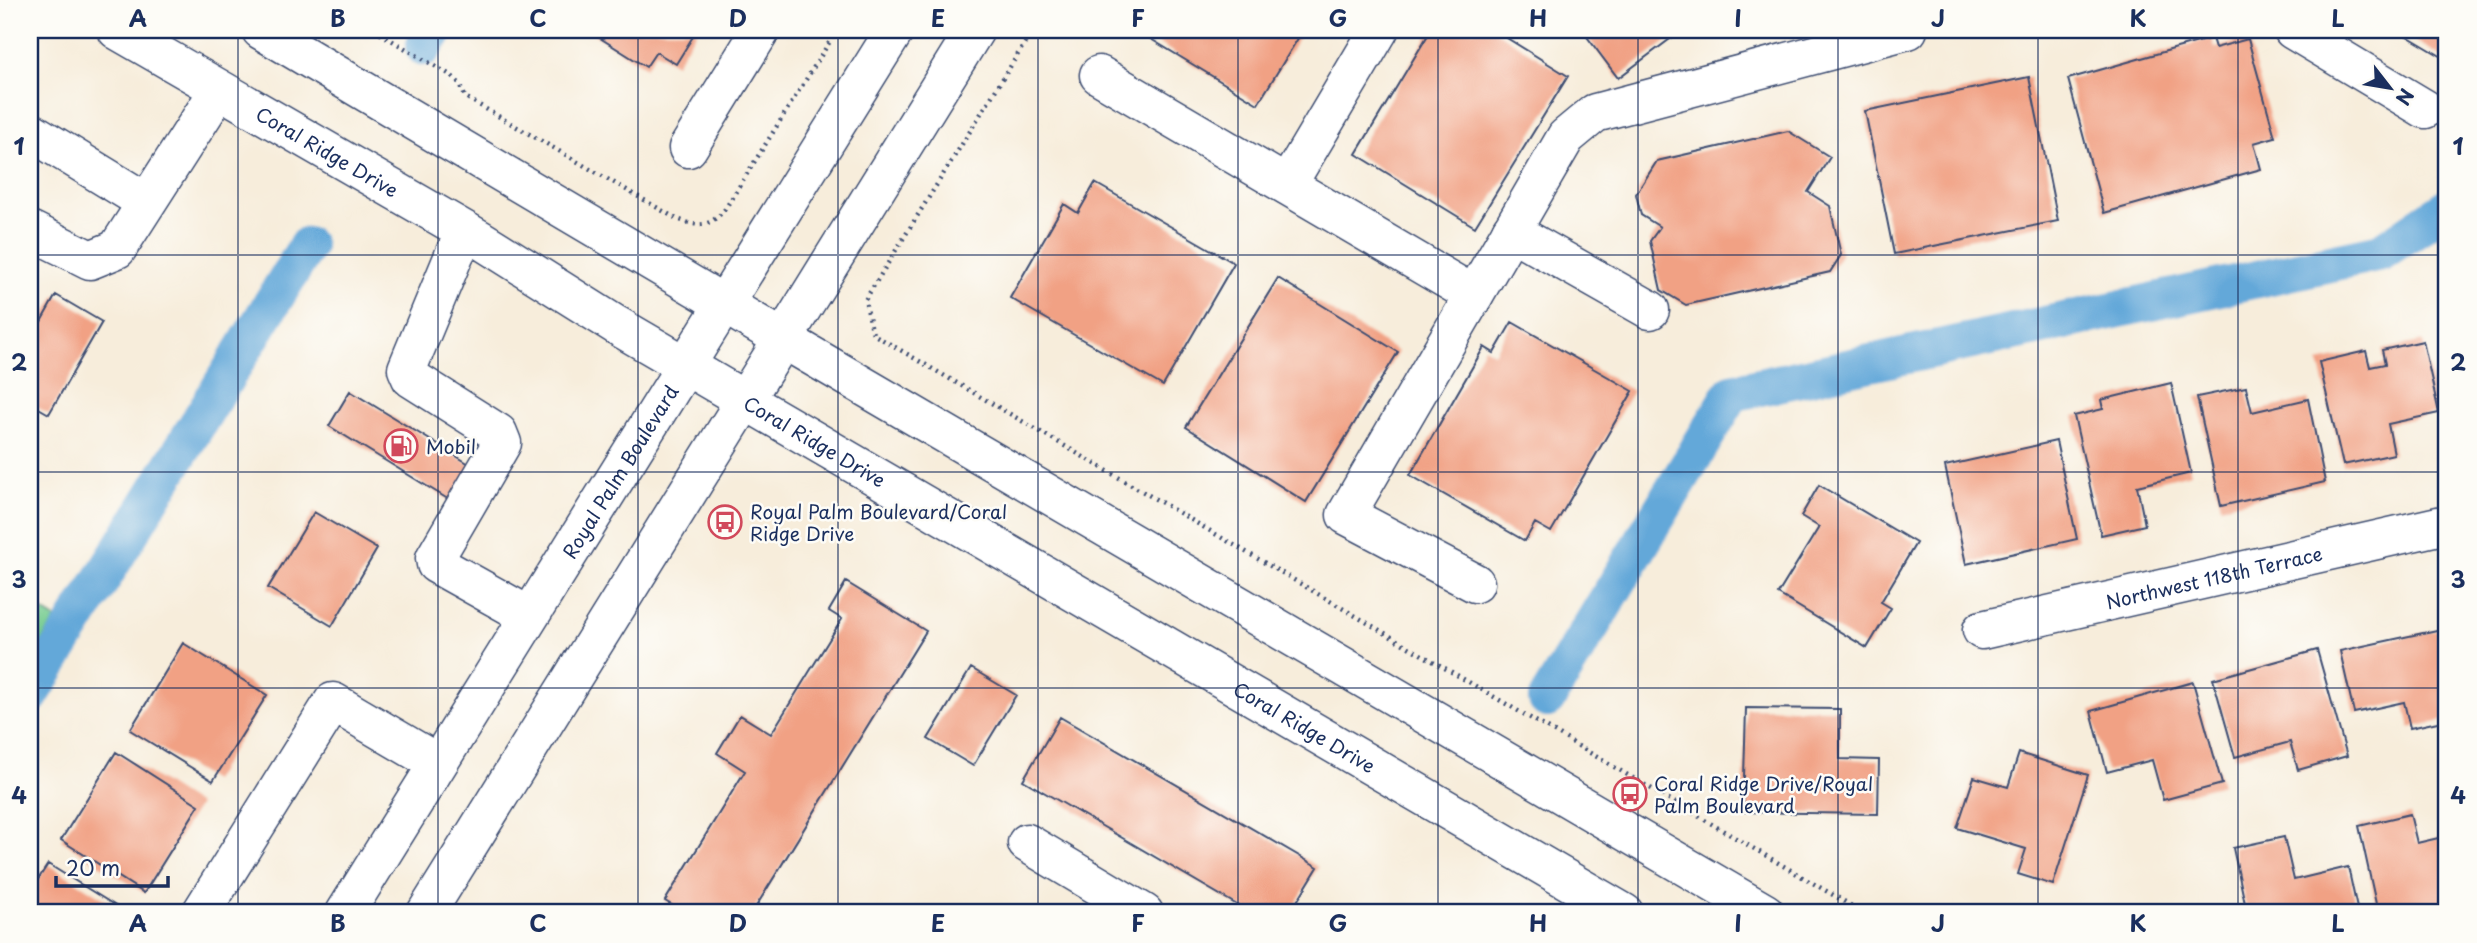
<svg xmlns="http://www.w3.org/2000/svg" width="2477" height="943" viewBox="0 0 2477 943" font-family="'Playpen Sans',sans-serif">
	<rect width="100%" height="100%" fill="#fdfcf7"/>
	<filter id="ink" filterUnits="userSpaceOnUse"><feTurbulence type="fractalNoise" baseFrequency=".0143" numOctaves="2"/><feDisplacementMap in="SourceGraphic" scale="14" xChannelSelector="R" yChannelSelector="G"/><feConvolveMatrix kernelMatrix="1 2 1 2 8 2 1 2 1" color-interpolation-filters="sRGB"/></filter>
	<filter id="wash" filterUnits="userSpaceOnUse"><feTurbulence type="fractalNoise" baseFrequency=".00686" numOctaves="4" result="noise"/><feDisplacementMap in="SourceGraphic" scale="28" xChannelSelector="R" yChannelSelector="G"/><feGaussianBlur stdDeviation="1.57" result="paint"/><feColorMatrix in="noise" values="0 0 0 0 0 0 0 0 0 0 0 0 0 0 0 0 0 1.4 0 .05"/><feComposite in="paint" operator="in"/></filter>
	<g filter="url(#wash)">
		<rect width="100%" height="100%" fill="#f7eddb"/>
		<!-- park -->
		<path fill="#76cc90" stroke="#487e77" stroke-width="2" d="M30,603L56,619L30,662Z"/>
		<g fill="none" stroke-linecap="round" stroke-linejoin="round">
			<!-- canal -->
			<path stroke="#64a8d9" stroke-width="38" d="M424,47L435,30
				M30,696L307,246
				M1547,699L1732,393L2381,252L2447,207"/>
		</g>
		<g id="blocks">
			<!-- building -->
			<path fill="#f1a184" d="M590,30H697L676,64L656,52L646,67L589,31Z
				M1136,30H1303L1258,104Z
				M1431,30H1494L1568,76L1475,227L1356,154Z
				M1582,30H1682L1618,78Z
				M2397,30H2447V53L2444,58Z
				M2212,38L2215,48L2248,39L2275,137L2254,143L2261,169L2104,213L2068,79Z
				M2029,77L2058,221L1894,254L1865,111Z
				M1788,131L1830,157L1808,192L1830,206L1841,255L1830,272L1686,305L1661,290L1650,241L1660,227L1641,215L1636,194L1657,161Z
				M1095,183L1234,263L1163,386L1010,298L1064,204L1078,213Z
				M1278,278L1398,352L1306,502L1186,427Z
				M56,295L102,322L49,414L30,403V341Z
				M1512,322L1633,391L1551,532L1535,523L1525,541L1410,475L1484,347L1494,353Z
				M2423,341L2439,413L2388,424L2394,454L2343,465L2319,362L2366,351L2370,367L2385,364L2382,350Z
				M2171,383L2191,473L2137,486L2145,525L2101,535L2074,416L2103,409L2101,400Z
				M2246,387L2252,412L2308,399L2325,482L2221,506L2197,397Z
				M350,391L474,467L451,501L329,426Z
				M2056,441L2077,539L1966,564L1945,466Z
				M1819,485L1916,543L1881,602L1891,608L1867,648L1778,594L1819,527L1801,516Z
				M314,512L377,549L332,626L268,588Z
				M846,582L926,631L752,913H685L665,901L745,771L717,753L740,715L771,734L842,619L829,611Z
				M2446,628L2447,720L2410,728L2404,702L2354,713L2340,651Z
				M183,643L267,695L213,781L130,730Z
				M2317,650L2347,756L2298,770L2290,742L2235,757L2213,679Z
				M971,668L1016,695L973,766L928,739Z
				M2193,682L2222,784L2163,800L2152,760L2107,772L2091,711Z
				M1746,708L1840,709V759L1879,760L1878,814L1743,812Z
				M1060,717L1318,867L1290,913H1251L1023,780Z
				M116,752L199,805L144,893L61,840Z
				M2019,753L2088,775L2053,885L2018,874L2026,849L1957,828L1974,777L2008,787Z
				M2410,814L2417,843L2447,836V913H2378L2359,826Z
				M2284,837L2294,880L2348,867L2358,913H2247L2233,848Z
				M48,864L127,913H30V892Z"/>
		</g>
	</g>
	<g filter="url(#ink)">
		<use href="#blocks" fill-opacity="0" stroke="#3c4c71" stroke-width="2"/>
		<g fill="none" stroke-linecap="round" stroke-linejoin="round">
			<defs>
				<g id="minor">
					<path d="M2293,30L2425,109"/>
					<path d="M1099,75L1474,295"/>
					<path d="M30,131L146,202"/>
					<path d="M688,148L761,30"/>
					<path d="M1287,185L1379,30"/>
					<path d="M30,230L90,260L117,249L219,90"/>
					<path d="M1511,231L1650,310"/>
					<path d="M467,232L455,253L407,369L411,378L498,433L502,443L435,558L436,564L529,616"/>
					<path d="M724,304L895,30"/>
					<path d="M783,339L975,30"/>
					<path d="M1475,583L1346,515L1566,137L1595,113L1908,30"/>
					<path id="s1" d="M1982,630L2447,524"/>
					<path d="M1027,843L1144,913"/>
					<path d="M201,913L333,702L437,763"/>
				</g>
				<g id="major">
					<path id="s2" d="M117,30L481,240L616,325L1624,913"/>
					<path d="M261,30L783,339L1765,913"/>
					<path id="s3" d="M345,913L724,304"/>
					<path d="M426,913L783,339"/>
				</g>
			</defs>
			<!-- minor casing -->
			<use href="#minor" stroke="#3c4c71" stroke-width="41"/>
			<!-- major casing -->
			<use href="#major" stroke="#3c4c71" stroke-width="41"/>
			<!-- path -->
			<path stroke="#3c4c71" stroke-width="4.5" stroke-dasharray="2 5" stroke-linecap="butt" d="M374,30L452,76L461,85L465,97L677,219C699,227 709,228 725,209L837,30
				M1033,30L865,300L873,334L1864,913"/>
			<!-- minor -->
			<use href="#minor" stroke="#fff" stroke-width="38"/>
			<!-- major -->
			<use href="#major" stroke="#fff" stroke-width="38"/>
		</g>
	</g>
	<!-- grid -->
	<path fill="none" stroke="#1b2f5e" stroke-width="2" stroke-opacity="0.55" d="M238,30V913M438,30V913M638,30V913M838,30V913M1038,30V913M1238,30V913M1438,30V913M1638,30V913M1838,30V913M2038,30V913M2238,30V913M30,255H2447M30,472H2447M30,688H2447"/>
	<!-- icons -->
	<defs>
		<symbol id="fuel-ring" viewBox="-11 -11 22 22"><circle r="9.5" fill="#fdfcf7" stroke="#d1495b" stroke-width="1.5"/><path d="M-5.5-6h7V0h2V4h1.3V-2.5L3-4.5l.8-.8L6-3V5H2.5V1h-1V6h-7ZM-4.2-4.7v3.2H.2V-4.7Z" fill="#d1495b"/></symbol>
		<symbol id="bus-ring" viewBox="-11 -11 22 22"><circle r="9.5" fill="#fdfcf7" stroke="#d1495b" stroke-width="1.5"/><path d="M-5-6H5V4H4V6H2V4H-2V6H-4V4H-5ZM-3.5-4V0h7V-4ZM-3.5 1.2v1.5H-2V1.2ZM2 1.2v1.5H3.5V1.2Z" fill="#d1495b"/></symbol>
	</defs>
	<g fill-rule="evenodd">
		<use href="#fuel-ring" x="382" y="427" width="38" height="38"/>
		<use href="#bus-ring" x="706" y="503" width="38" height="38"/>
		<use href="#bus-ring" x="1611" y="775" width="38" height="38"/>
	</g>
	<g text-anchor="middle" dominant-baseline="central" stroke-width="5" stroke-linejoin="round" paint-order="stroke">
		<!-- street labels -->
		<g font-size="19" fill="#1b2f5e" stroke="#fdfcf7">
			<text stroke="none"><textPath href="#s2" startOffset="243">Coral Ridge Drive</textPath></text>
			<text stroke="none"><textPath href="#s2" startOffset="810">Coral Ridge Drive</textPath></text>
			<text stroke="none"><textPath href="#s3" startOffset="520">Royal Palm Boulevard</textPath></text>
			<text stroke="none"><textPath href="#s1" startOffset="238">Northwest 118th Terrace</textPath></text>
			<text stroke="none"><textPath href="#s2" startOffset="1377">Coral Ridge Drive</textPath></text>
		</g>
		<!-- poi labels -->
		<g font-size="19" fill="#1b2f5e" stroke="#fdfcf7" text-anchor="start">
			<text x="426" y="446">Mobil</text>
			<text x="750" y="511">Royal Palm Boulevard/Coral<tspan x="750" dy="22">Ridge Drive</tspan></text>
			<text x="1654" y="783">Coral Ridge Drive/Royal<tspan x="1654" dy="22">Palm Boulevard</tspan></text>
		</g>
	</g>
	<!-- margin -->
	<rect width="2477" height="943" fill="none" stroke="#fdfcf7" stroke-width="77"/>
	<!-- north arrow -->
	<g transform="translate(2390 88) rotate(121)" stroke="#fdfcf7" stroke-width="5" paint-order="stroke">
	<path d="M0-5L12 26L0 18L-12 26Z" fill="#1b2f5e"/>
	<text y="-10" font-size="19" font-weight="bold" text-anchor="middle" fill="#1b2f5e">N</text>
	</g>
	<!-- scale -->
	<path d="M56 876v10h112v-10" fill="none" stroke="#1b2f5e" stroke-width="3.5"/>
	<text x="66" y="876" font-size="21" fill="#1b2f5e" stroke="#fdfcf7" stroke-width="5" paint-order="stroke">20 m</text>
	<rect x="38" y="38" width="2400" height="866" fill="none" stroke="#1b2f5e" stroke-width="2.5"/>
	<g font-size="23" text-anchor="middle" font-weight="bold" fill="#1b2f5e">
		<text x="138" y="27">A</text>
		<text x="338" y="27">B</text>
		<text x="538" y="27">C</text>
		<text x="738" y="27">D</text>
		<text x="938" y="27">E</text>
		<text x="1138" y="27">F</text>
		<text x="1338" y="27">G</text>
		<text x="1538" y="27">H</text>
		<text x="1738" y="27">I</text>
		<text x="1938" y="27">J</text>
		<text x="2138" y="27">K</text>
		<text x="2338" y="27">L</text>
		<text x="19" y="155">1</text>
		<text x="2458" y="155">1</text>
		<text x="19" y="371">2</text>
		<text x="2458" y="371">2</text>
		<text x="19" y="588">3</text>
		<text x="2458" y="588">3</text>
		<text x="19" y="804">4</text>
		<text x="2458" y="804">4</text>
		<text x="138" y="932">A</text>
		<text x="338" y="932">B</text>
		<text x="538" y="932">C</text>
		<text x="738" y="932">D</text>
		<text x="938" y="932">E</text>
		<text x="1138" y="932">F</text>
		<text x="1338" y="932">G</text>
		<text x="1538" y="932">H</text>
		<text x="1738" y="932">I</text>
		<text x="1938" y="932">J</text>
		<text x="2138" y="932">K</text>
		<text x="2338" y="932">L</text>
	</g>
</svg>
